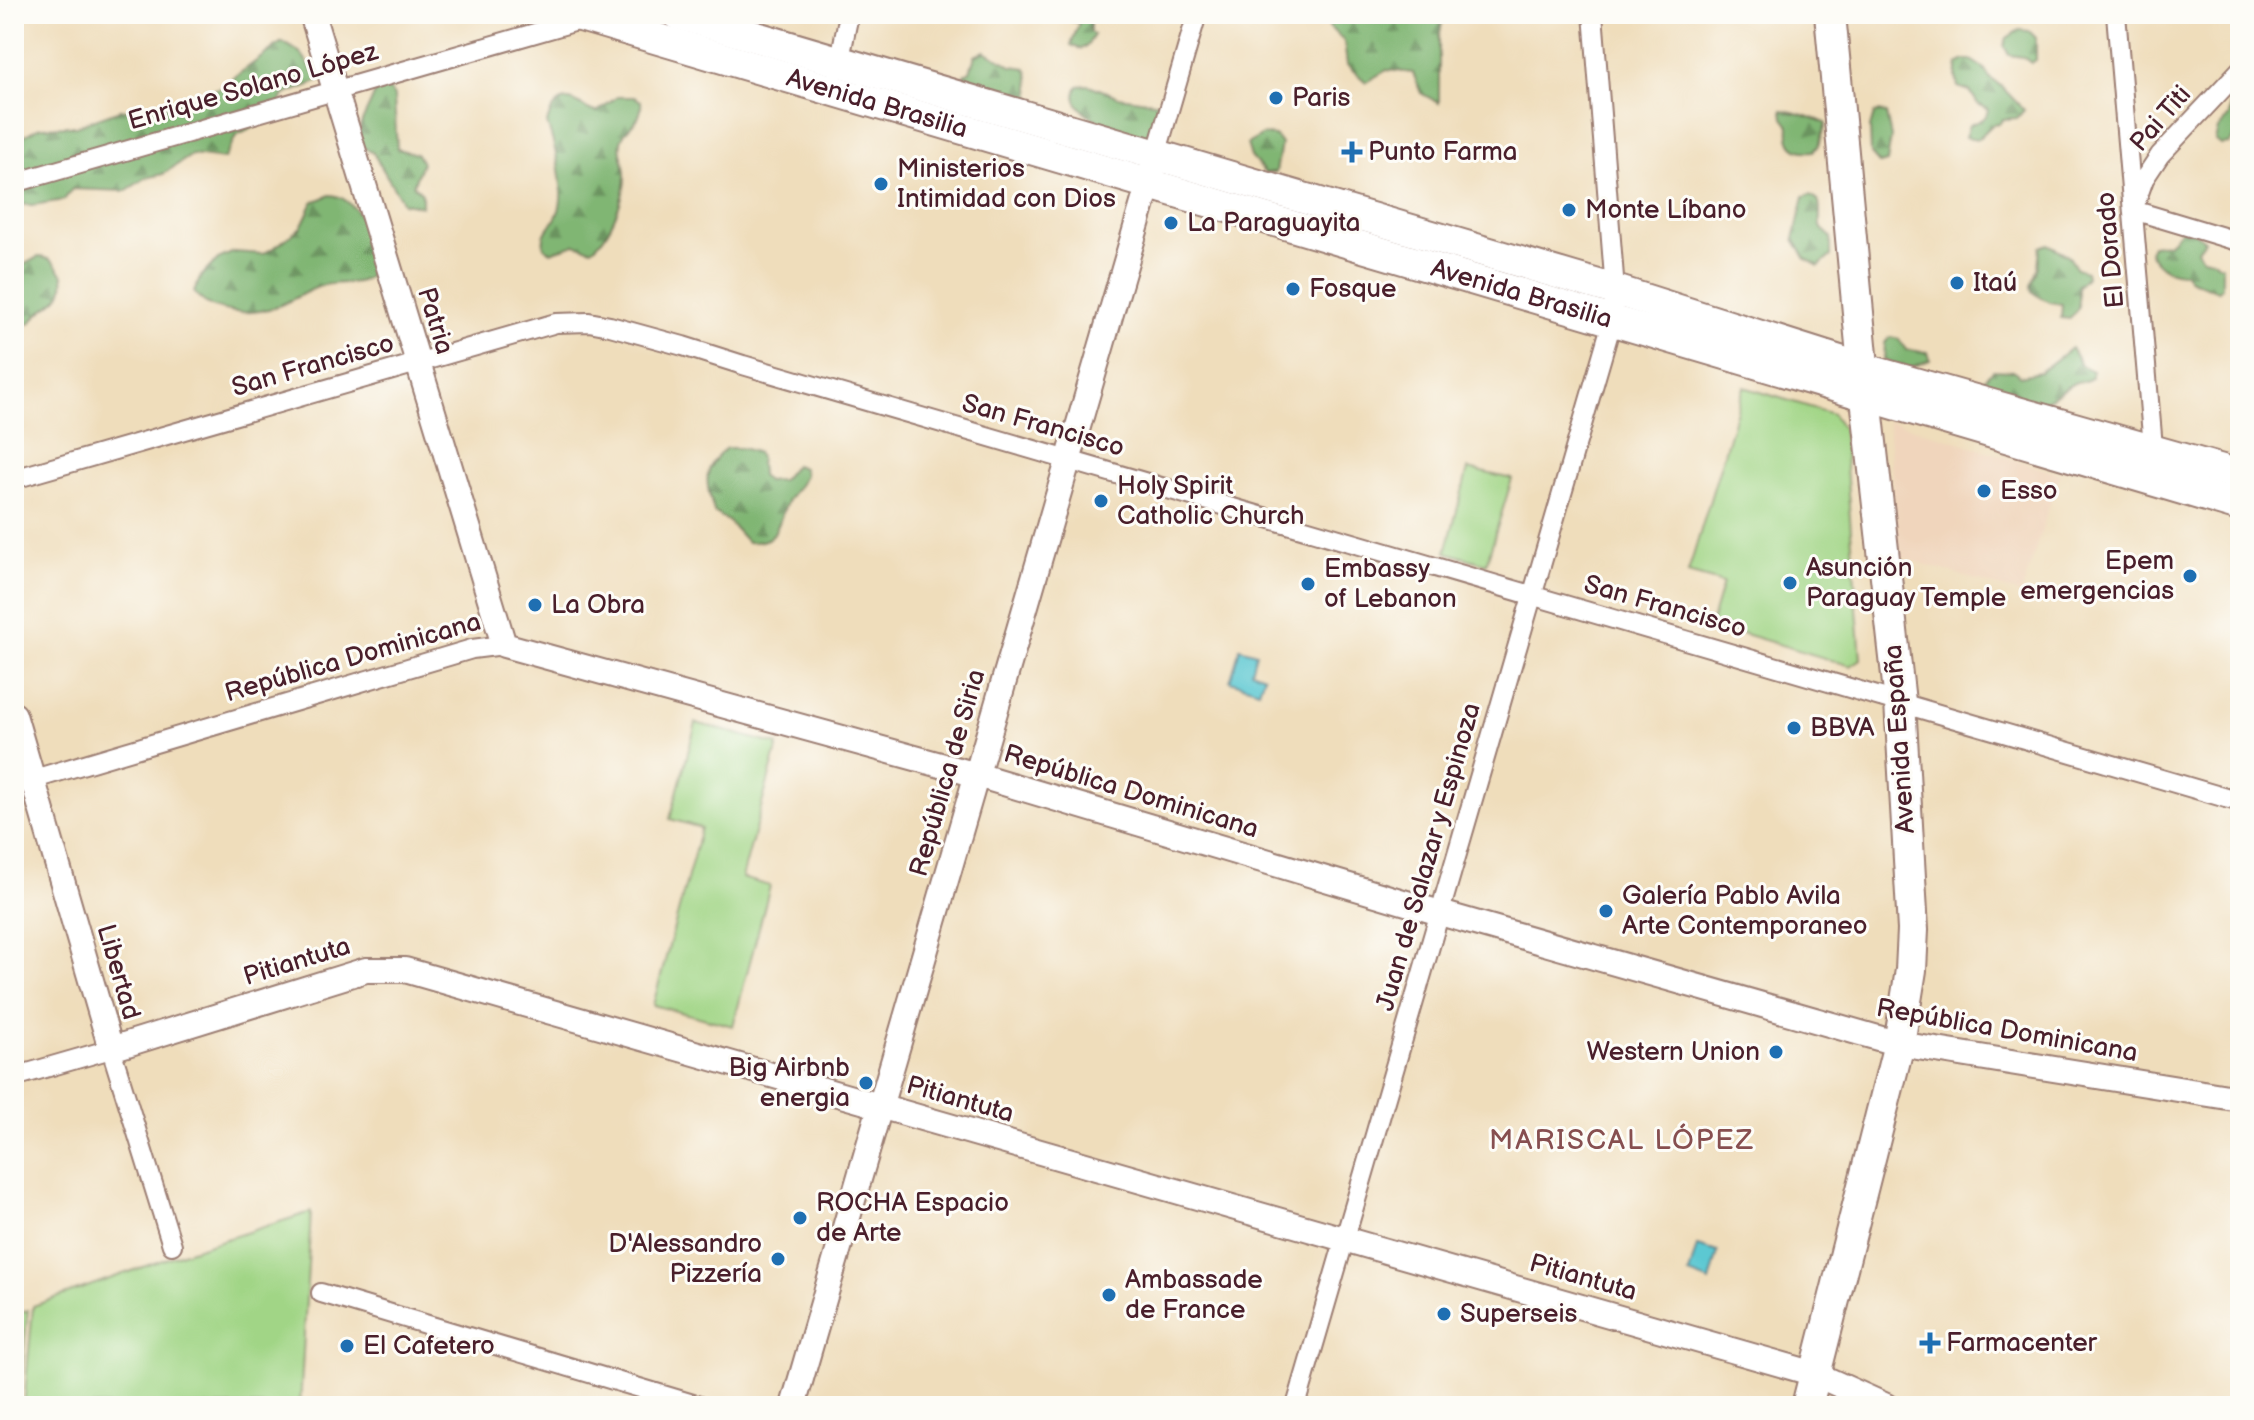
<svg xmlns="http://www.w3.org/2000/svg" width="2254" height="1420" viewBox="0 0 2254 1420" font-family="'Balsamiq Sans',sans-serif">
	<defs>
		<pattern id="forest-firs" width="22" height="20" patternUnits="userSpaceOnUse" patternTransform="scale(2)"><rect width="22" height="20" fill="#80b673"/><path d="M5 1l3.5 6h-7zM16 11l3.5 6h-7z" fill="#6b935f"/></pattern>
	</defs>
	<rect width="100%" height="100%" fill="#fdfcf7"/>
	<filter id="ink" filterUnits="userSpaceOnUse"><feTurbulence type="fractalNoise" baseFrequency=".0125" numOctaves="2"/><feDisplacementMap in="SourceGraphic" scale="16" xChannelSelector="R" yChannelSelector="G"/><feConvolveMatrix kernelMatrix="1 2 1 2 8 2 1 2 1" color-interpolation-filters="sRGB"/></filter>
	<filter id="wash" filterUnits="userSpaceOnUse"><feTurbulence type="fractalNoise" baseFrequency=".006" numOctaves="4" result="noise"/><feDisplacementMap in="SourceGraphic" scale="32" xChannelSelector="R" yChannelSelector="G"/><feGaussianBlur stdDeviation="1.8" result="paint"/><feColorMatrix in="noise" values="0 0 0 0 0 0 0 0 0 0 0 0 0 0 0 0 0 1.4 0 .05"/><feComposite in="paint" operator="in"/></filter>
	<g filter="url(#wash)">
		<rect width="100%" height="100%" fill="#efddbb"/>
		<!-- built -->
		<path fill="#f0d5bc" d="M1888,420L2060,474L2021,594L1898,556Z"/>
		<!-- green -->
		<path fill="#a1d586" stroke="#767a58" stroke-width="2" d="M1744,387L1833,414L1843,429L1861,659L1851,666L1711,624L1723,583L1688,573Z
			M1468,469L1512,479L1486,564L1446,552Z
			M696,723L778,745L742,878L770,886L733,1026L653,1005L701,828L670,819Z
			M311,1212L300,1406H24L33,1306L188,1251Z
			M28,1310L18,1406H14V1315Z"/>
		<!-- forest -->
		<path fill="url(#forest-firs)" stroke="#656a4f" stroke-width="2" d="M1034,14H1090V32L1094,35L1087,46L1080,49L1071,45L1079,23L1059,17L1044,20Z
			M1330,14H1444L1439,37V103L1421,93L1413,73L1387,70L1366,82L1347,65L1344,41L1330,28L1326,20Z
			M2019,30L2029,31L2036,38V60L2031,63L2023,57L2009,55L2004,46L2007,38Z
			M282,42L301,53L320,81L284,95L271,119L236,136L224,159L192,155L163,174L146,178L125,191L72,189L64,200L33,205L14,204V141L40,127L76,126L120,110L159,107L196,97L221,87Z
			M985,51L1012,66L1026,68C1031,76 1029,91 1032,102L1024,103L964,83V75L970,71L975,56Z
			M1964,60H1971L1983,68L1990,78L2001,86L2024,110L2017,118L2003,119L1999,124L1992,125L1978,139L1965,137L1969,125C1978,121 1987,121 1988,109L1978,104L1970,91L1958,87L1956,77L1958,64Z
			M386,84L394,96L397,149L417,154L422,163L413,185L422,193V206L403,203L373,153L358,144C357,122 370,110 376,89Z
			M1089,85L1119,97L1161,103L1166,107L1161,122L1152,126L1147,139C1127,132 1061,115 1078,86Z
			M2240,96V127L2229,144L2221,145L2215,140L2218,129L2229,117L2230,102Z
			M617,97H634L641,101C643,123 629,122 622,138C617,150 626,164 625,176C625,198 610,236 592,249L575,244L551,252L544,247C541,229 553,228 558,213C567,192 555,145 547,124C549,113 558,96 573,101C583,104 586,111 597,112Z
			M1782,110C1791,111 1820,119 1826,124L1819,146L1813,151C1794,153 1787,144 1789,126L1783,118Z
			M1880,111L1886,114L1891,137L1887,162L1880,164L1871,154L1870,128L1874,114Z
			M1263,135L1275,136L1281,144L1276,172L1265,173L1251,157L1247,144Z
			M330,195C358,196 372,239 380,262C365,292 345,279 321,286C305,291 291,302 275,307C250,316 211,315 194,292L201,276L218,259L234,252L263,254L278,245L301,227L313,202Z
			M1810,195C1825,200 1818,214 1820,227L1831,237V256L1819,266L1806,259L1794,239L1804,197Z
			M2185,225L2204,240L2197,249L2202,258L2213,260L2222,266V287L2218,291L2189,279L2185,273C2169,273 2155,266 2149,251L2152,245L2169,243Z
			M2048,244L2068,255L2076,268L2086,271L2087,276L2078,286V308L2070,319L2061,318L2062,304L2049,302L2032,292L2031,286L2038,267L2040,247Z
			M38,257C51,257 56,265 63,275C67,306 44,301 31,323L14,327V270Z
			M1890,337L1899,339L1906,350L1928,352L1930,360L1909,368L1884,360L1885,343Z
			M2071,348L2081,365L2092,371V377C2085,384 2082,379 2074,383C2060,390 2045,407 2026,401C2020,400 2015,394 2009,392C1999,389 1992,391 1983,386L1984,379L1993,370L2014,371L2020,376L2040,372Z
			M726,448H741L757,452L760,459L761,475L766,481L782,480L795,465L803,468L805,475C801,485 792,492 787,502C776,525 780,544 747,542L729,522L714,512C706,482 701,470 726,448Z"/>
		<!-- water -->
		<path fill="#5bc8d2" stroke="#52747e" stroke-width="2" d="M1240,648L1256,653L1251,671L1264,676L1259,690L1230,681Z
			M1697,1246L1718,1252L1710,1282L1689,1274Z"/>
	</g>
	<g filter="url(#ink)">
		<g fill="none" stroke-linecap="round" stroke-linejoin="round">
			<defs>
				<path id="minor" d="M2116,14L2154,459
					M838,69L849,14
					M2240,70L2160,155L2144,179L2133,210L2240,242
					M1156,155L1197,14
					M14,183L584,19
					M14,479L556,323L589,322L610,326L683,346L743,365L2240,802
					M14,785L472,649L504,645
					M14,1077L111,1049L172,1245
					M321,1293L700,1406
					M1296,1406L1612,322L1615,290L1593,14"/>
				<path id="tertiary" d="M312,14L504,645L977,775L1440,913L1899,1044L2240,1099
					M14,715L111,1049L366,970H405L1815,1374L1886,1406
					M793,1406L1153,169"/>
				<g id="primary">
					<path id="s1" d="M574,14L2240,506"/>
					<path d="M678,14L1615,290L1865,369L2240,475"/>
					<path d="M1807,1406L1899,1044L1911,970L1913,930L1900,702L1866,398L1830,14"/>
				</g>
			</defs>
			<!-- minor casing -->
			<use href="#minor" stroke="#9c7e73" stroke-width="22"/>
			<!-- tertiary casing -->
			<use href="#tertiary" stroke="#9c7e73" stroke-width="28"/>
			<!-- primary casing -->
			<use href="#primary" stroke="#9c7e73" stroke-width="34"/>
			<!-- minor -->
			<use href="#minor" stroke="#fff" stroke-width="18"/>
			<!-- tertiary -->
			<use href="#tertiary" stroke="#fff" stroke-width="24"/>
			<!-- primary -->
			<use href="#primary" stroke="#fff" stroke-width="30"/>
		</g>
	</g>
	<!-- markers -->
	<g fill="#1f6fb2" stroke="#fdfcf7" stroke-width="3">
		<circle cx="1276" cy="98" r="8"/>
		<path d="M1348 140h8v8h8v8h-8v8h-8v-8h-8v-8h8z"/>
		<circle cx="881" cy="184" r="8"/>
		<circle cx="1569" cy="210" r="8"/>
		<circle cx="1171" cy="223" r="8"/>
		<circle cx="1957" cy="283" r="8"/>
		<circle cx="1293" cy="289" r="8"/>
		<circle cx="1984" cy="491" r="8"/>
		<circle cx="1101" cy="501" r="8"/>
		<circle cx="2190" cy="576" r="8"/>
		<circle cx="1790" cy="583" r="8"/>
		<circle cx="1308" cy="584" r="8"/>
		<circle cx="535" cy="605" r="8"/>
		<circle cx="1794" cy="728" r="8"/>
		<circle cx="1606" cy="911" r="8"/>
		<circle cx="1776" cy="1052" r="8"/>
		<circle cx="866" cy="1083" r="8"/>
		<circle cx="800" cy="1218" r="8"/>
		<circle cx="778" cy="1259" r="8"/>
		<circle cx="1109" cy="1295" r="8"/>
		<circle cx="1444" cy="1314" r="8"/>
		<path d="M1926 1331h8v8h8v8h-8v8h-8v-8h-8v-8h8z"/>
		<circle cx="347" cy="1346" r="8"/>
	</g>
	<g text-anchor="middle" dominant-baseline="central" stroke-width="6" stroke-linejoin="round" paint-order="stroke">
		<!-- street labels -->
		<g font-size="26" fill="#4a1f2b" stroke="#fdfcf7">
			<text transform="translate(253 87) rotate(-16)">Enrique Solano López</text>
			<text stroke="none"><textPath href="#s1" startOffset="316">Avenida Brasilia</textPath></text>
			<text transform="translate(2161 119) rotate(-49)">Pai Titi</text>
			<text transform="translate(2111 250) rotate(-95)">El Dorado</text>
			<text stroke="none"><textPath href="#s1" startOffset="988">Avenida Brasilia</textPath></text>
			<text transform="translate(435 321) rotate(73)">Patria</text>
			<text transform="translate(313 366) rotate(-16)">San Francisco</text>
			<text transform="translate(1043 426) rotate(16)">San Francisco</text>
			<text transform="translate(1665 607) rotate(16)">San Francisco</text>
			<text transform="translate(353 658) rotate(-16)">República Dominicana</text>
			<text transform="translate(1900 739) rotate(-94)">Avenida España</text>
			<text transform="translate(948 773) rotate(-74)">República de Siria</text>
			<text transform="translate(1131 792) rotate(17)">República Dominicana</text>
			<text transform="translate(1429 857) rotate(-74)">Juan de Salazar y Espinoza</text>
			<text transform="translate(297 962) rotate(-17)">Pitiantuta</text>
			<text transform="translate(118 972) rotate(74)">Libertad</text>
			<text transform="translate(2007 1031) rotate(10)">República Dominicana</text>
			<text transform="translate(960 1100) rotate(16)">Pitiantuta</text>
			<text transform="translate(1583 1278) rotate(16)">Pitiantuta</text>
		</g>
		<!-- poi labels -->
		<g font-size="26" fill="#4a1f2b" stroke="#fdfcf7" text-anchor="start">
			<text x="1292" y="98">Paris</text>
			<text x="1368" y="152">Punto Farma</text>
			<text x="897" y="169">Ministerios<tspan x="897" dy="30">Intimidad con Dios</tspan></text>
			<text x="1585" y="210">Monte Líbano</text>
			<text x="1187" y="223">La Paraguayita</text>
			<text x="1973" y="283">Itaú</text>
			<text x="1309" y="289">Fosque</text>
			<text x="1117" y="486">Holy Spirit<tspan x="1117" dy="30">Catholic Church</tspan></text>
			<text x="2000" y="491">Esso</text>
			<text x="2174" y="561" text-anchor="end">Epem<tspan x="2174" dy="30">emergencias</tspan></text>
			<text x="1806" y="568">Asunción<tspan x="1806" dy="30">Paraguay Temple</tspan></text>
			<text x="1324" y="569">Embassy<tspan x="1324" dy="30">of Lebanon</tspan></text>
			<text x="551" y="605">La Obra</text>
			<text x="1810" y="728">BBVA</text>
			<text x="1622" y="896">Galería Pablo Avila<tspan x="1622" dy="30">Arte Contemporaneo</tspan></text>
			<text x="1760" y="1052" text-anchor="end">Western Union</text>
			<text x="850" y="1068" text-anchor="end">Big Airbnb<tspan x="850" dy="30">energia</tspan></text>
			<text x="816" y="1203">ROCHA Espacio<tspan x="816" dy="30">de Arte</tspan></text>
			<text x="762" y="1244" text-anchor="end">D'Alessandro<tspan x="762" dy="30">Pizzería</tspan></text>
			<text x="1125" y="1280">Ambassade<tspan x="1125" dy="30">de France</tspan></text>
			<text x="1460" y="1314">Superseis</text>
			<text x="1946" y="1343">Farmacenter</text>
			<text x="363" y="1346">El Cafetero</text>
		</g>
		<!-- neighbourhood labels -->
		<g font-size="28" letter-spacing="2" fill="#874f50" stroke="#fdfcf7">
			<text x="1622" y="1140">MARISCAL LÓPEZ</text>
		</g>
	</g>
	<!-- margin -->
	<rect width="2254" height="1420" fill="none" stroke="#fdfcf7" stroke-width="48"/>
</svg>
